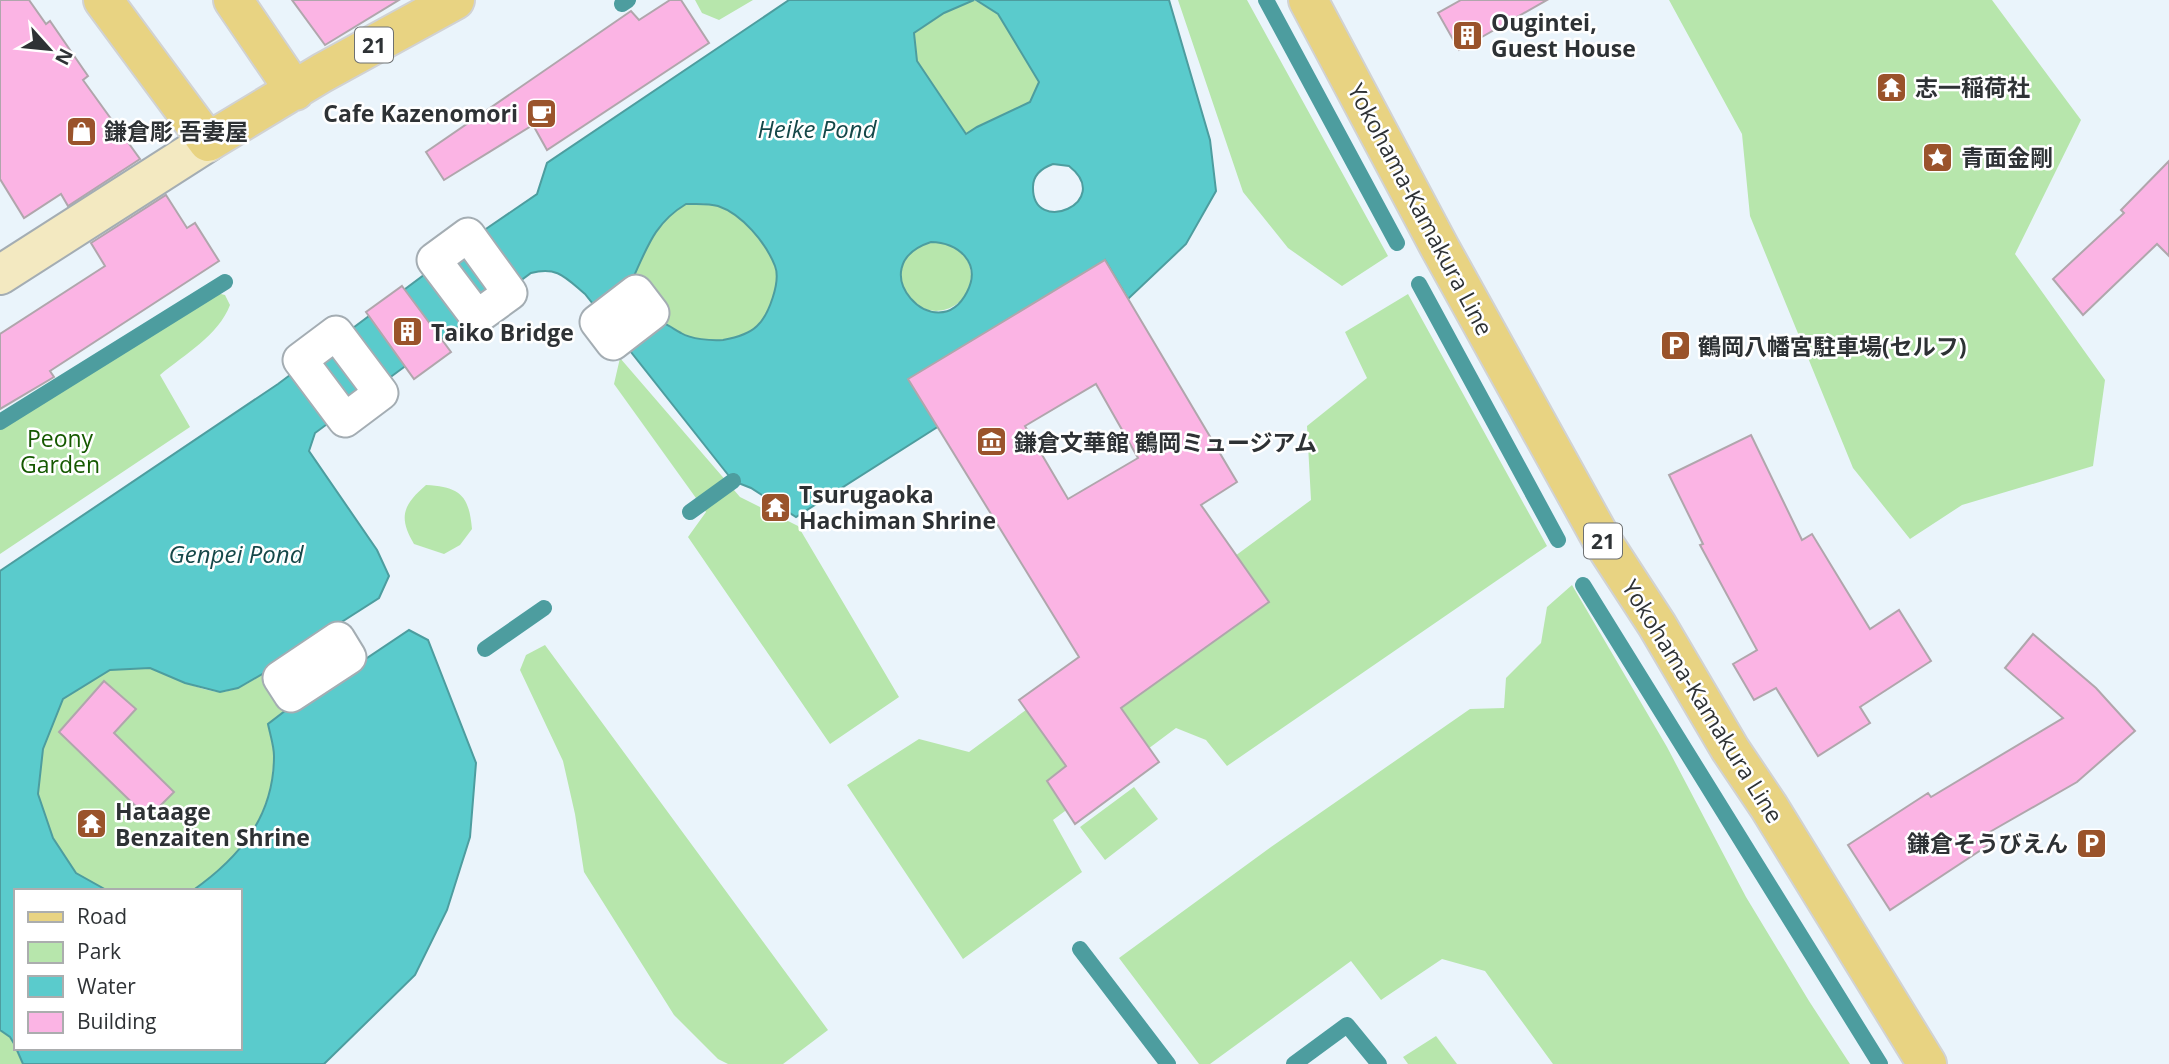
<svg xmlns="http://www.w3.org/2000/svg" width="2169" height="1064" viewBox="0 0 2169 1064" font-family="'Open Sans','Noto Sans JP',sans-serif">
	<rect width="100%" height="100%" fill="#eaf4fb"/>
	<!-- green -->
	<path fill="#b7e6ac" d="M695,0H753L719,20L702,13Z
		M974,0L998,14L1039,82L1030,102L977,127L966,135L917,61L914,33L944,13Z
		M1178,0H1247L1388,256L1342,286L1288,248L1243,192Z
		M1669,0H1992L2081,120L2015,254L2105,380L2093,466L1962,505L1910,539L1853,468L1750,216L1742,134Z
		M686,204C696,204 708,203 718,206C742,213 766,243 775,266C781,281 769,315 757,326C749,334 734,338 723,340C711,341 691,339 681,333C669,327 666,322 652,321L634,276C648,245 656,222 686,204Z
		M901 276a35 35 0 1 1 70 0a35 35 0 1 1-70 0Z
		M213,292L225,295L230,305C218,336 185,354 160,375L190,427L0,554V418L173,308Z
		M1408,294L1547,546L1227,766L1206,740L1176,728L1053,820L1082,872L963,959L847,785L919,739L969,752L1311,500L1307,426L1367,378L1345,332Z
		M620,358L740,497L798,526L899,697L830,744L688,537L706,512L614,384Z
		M426,485C460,487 469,495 472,529L460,545L444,554L414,544C398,517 403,505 426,485Z
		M1572,585L1667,747L1746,897L1809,1001L1850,1064H1553L1485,971L1442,959L1381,1000L1351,961L1210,1064H1199L1119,958L1271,847L1470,709L1504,708L1506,678L1541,643L1547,607Z
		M545,645L828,1030L783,1064H728L718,1059L674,1015L584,872L575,814L563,761L520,670L526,655Z
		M150,668C168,676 201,691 220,692C237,692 253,680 266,672L303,697L268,724L274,754L271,789L255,830L222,870L192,891H108L76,873L53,838L38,794L43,749L63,699L110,670Z
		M1134,787L1158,819L1105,860L1080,827Z
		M0,1030L10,1037L23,1064H0Z
		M1436,1036L1457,1064H1408L1403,1057Z"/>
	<!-- water -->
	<path fill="#5acbcc" stroke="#4d9d9f" stroke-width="2" fill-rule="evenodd" d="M789,0H974L944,13L914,33L917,61L966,134L977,127L1030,102L1039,82L998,14L976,0H1169L1210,140L1216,191L1186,244L1128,299L1105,260L939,426L796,517L751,488L733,481L585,294C565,277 557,266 531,273L315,433L309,451L377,550L389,576L379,598L326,632L349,670L409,630L428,640L476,763L470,837L447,910L415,975L324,1064H23L16,1048H240V891H192C239,858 274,817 274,756C274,746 270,734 268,724L303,697L266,672L238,688L220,692L185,683L150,668L110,670L63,699L43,749L38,794L53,838L76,873L108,891H16V1047L10,1037L0,1030V571L278,384L480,233L537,194L547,163ZM1053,164L1069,166C1115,202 1032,237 1033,187C1033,175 1042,168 1053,164ZM686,204C696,204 708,203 718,206C742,214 766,243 775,266C781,281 769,315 757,326C749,334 734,338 723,340C711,341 691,339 681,333C670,327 666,322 652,321L634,276C648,245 656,222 686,204ZM931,242C958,242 982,263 967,292C937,351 858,266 931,242Z"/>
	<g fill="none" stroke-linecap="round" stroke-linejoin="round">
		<!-- stream -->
		<path stroke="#4d9d9f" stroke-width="16" d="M1266,0L1397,243
			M622,4L628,0
			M1419,284L1558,540
			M0,422L225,282
			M690,512L733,481
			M1583,585L1880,1064
			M485,649L544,608
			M1080,949L1168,1064
			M1294,1064L1347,1025L1379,1064"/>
	</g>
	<!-- building -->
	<path fill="#fbb4e4" stroke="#b0a6ac" stroke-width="2" fill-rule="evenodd" d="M0,0H29L46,24L50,21L88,76L83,80L140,159L68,206L61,194L24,218L0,179Z
		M292,0H399L325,45Z
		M670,0H681L709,43L547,150L533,125L444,180L426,152L631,11L639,20Z
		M1461,0H1547L1459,50L1438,13Z
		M2169,161V256L2157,244L2083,315L2053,279L2124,213L2121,210Z
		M166,195L187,228L195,223L219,261L50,371L54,377L0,409V334L105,266L91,243Z
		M1105,260L1237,482L1201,505L1269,602L1121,708L1159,762L1075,824L1047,781L1066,766L1019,700L1079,657L908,379ZM1096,384L1138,458L1068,499L1025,426Z
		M402,286L451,352L414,379L366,312Z
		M1751,435L1802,540L1812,534L1870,629L1899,610L1931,661L1860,707L1870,723L1818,756L1776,688L1754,700L1733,664L1757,650L1700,545L1703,544L1669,475Z
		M2033,634L2096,688L2135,731L2077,782L1981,837L1987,846L1890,910L1848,845L1928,793L1931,797L2063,718L2005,668Z
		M104,681L136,709L114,733L174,792L148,818L59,732Z"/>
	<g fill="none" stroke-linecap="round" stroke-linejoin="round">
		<defs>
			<path id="pedestrian" d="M468,235L510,293L477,317L434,260Z
				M636,292L652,313L613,343L597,322Z
				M336,333L381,393L345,420L300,360Z
				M338,639L349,657L291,695L280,678Z"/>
			<path id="secondary" d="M0,275L208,142"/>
			<path id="primary" d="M103,0L208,142L322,73L455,0
				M233,0L295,91
				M1308,0L1440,248L1603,542L1657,625L1730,749L1769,807L1927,1064"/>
		</defs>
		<!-- pedestrian casing -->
		<use href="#pedestrian" stroke="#a4adb3" stroke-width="37"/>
		<!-- secondary casing -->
		<use href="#secondary" stroke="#a4adb3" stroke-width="42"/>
		<!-- primary casing -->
		<use href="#primary" stroke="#d1d2d3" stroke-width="42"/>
		<!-- pedestrian -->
		<use href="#pedestrian" stroke="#fff" stroke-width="33"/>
		<!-- secondary -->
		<use href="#secondary" stroke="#f3e9c1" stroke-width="38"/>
		<!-- primary -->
		<use href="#primary" stroke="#e8d382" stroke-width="38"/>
	</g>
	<!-- icons -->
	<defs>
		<symbol id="building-square" viewBox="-11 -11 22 22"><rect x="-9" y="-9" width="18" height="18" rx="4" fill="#9a532b" stroke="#fff"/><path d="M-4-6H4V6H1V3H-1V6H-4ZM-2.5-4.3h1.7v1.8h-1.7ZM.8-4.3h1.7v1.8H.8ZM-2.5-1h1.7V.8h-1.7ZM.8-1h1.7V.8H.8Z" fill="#fff"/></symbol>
		<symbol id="temple-square" viewBox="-11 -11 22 22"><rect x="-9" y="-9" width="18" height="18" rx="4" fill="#9a532b" stroke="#fff"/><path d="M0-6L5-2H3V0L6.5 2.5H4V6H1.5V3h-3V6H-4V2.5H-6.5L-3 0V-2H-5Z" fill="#fff"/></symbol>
		<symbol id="cafe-square" viewBox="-11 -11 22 22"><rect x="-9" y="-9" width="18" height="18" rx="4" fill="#9a532b" stroke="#fff"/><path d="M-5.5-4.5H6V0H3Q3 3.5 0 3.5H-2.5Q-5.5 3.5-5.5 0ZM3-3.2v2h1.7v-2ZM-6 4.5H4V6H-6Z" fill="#fff"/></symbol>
		<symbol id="shop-square" viewBox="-11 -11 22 22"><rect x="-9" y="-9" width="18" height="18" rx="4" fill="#9a532b" stroke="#fff"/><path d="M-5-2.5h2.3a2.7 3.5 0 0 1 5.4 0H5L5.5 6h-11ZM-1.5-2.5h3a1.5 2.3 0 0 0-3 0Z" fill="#fff"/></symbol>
		<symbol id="sight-square" viewBox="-11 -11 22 22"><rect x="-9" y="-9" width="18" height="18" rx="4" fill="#9a532b" stroke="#fff"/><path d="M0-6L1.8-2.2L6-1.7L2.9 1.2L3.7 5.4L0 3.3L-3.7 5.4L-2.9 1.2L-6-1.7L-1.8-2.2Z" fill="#fff"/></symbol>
		<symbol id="parking-square" viewBox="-11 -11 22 22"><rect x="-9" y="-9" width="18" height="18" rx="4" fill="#9a532b" stroke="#fff"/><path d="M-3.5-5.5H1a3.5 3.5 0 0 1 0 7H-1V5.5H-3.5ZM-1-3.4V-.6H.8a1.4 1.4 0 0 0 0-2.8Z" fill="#fff"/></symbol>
		<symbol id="museum-square" viewBox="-11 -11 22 22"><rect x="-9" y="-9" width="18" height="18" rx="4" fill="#9a532b" stroke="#fff"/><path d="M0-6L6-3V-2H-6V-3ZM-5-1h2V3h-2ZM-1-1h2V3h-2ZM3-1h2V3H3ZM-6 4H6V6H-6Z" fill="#fff"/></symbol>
	</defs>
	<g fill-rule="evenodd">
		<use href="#building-square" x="1450" y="18" width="35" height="35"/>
		<use href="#temple-square" x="1874" y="70" width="35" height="35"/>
		<use href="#cafe-square" x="524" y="96" width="35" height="35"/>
		<use href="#shop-square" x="64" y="114" width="35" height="35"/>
		<use href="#sight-square" x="1920" y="140" width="35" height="35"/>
		<use href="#building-square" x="390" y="314" width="35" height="35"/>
		<use href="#parking-square" x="1658" y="328" width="35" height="35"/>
		<use href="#museum-square" x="974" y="424" width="35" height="35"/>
		<use href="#temple-square" x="758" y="490" width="35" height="35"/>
		<use href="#temple-square" x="74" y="806" width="35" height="35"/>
		<use href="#parking-square" x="2074" y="826" width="35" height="35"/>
	</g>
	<g text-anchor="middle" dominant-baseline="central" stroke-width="5" stroke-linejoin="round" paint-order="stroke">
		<!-- shield labels -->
		<g fill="#fff" stroke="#6d7072" stroke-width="2">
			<rect x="355" y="27.5" width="38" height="35" rx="5"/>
			<rect x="1584" y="523.5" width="38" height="35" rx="5"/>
		</g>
		<g font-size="21" font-weight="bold" fill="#2e3235">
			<text x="374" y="45">21</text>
			<text x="1603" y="541">21</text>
		</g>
		<!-- poi labels -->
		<g font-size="23" font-weight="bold" fill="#2e3235" stroke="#fff" text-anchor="start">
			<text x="1491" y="22">Ougintei,<tspan x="1491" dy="26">Guest House</tspan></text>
			<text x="1915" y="87">志一稲荷社</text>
			<text x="518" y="113" text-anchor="end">Cafe Kazenomori</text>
			<text x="104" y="131">鎌倉彫 吾妻屋</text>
			<text x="1961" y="157">青面金剛</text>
			<text x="431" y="332">Taiko Bridge</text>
			<text x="1698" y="346">鶴岡八幡宮駐車場(セルフ)</text>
			<text x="1014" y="442">鎌倉文華館 鶴岡ミュージアム</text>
			<text x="799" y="494">Tsurugaoka<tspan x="799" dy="26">Hachiman Shrine</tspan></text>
			<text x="115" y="811">Hataage<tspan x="115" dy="26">Benzaiten Shrine</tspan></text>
			<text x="2068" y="843" text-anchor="end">鎌倉そうびえん</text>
		</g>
		<!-- street labels -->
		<g font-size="23" fill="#2e3235" stroke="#fff">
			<text transform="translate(1421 209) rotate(62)">Yokohama-Kamakura Line</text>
			<text transform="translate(1703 701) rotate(58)">Yokohama-Kamakura Line</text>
		</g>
		<!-- park labels -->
		<g font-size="23" fill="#155900" stroke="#fff">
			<text x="60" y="438">Peony<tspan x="60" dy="26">Garden</tspan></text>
		</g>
		<!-- water labels -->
		<g font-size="24" font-style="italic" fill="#154849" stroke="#fff">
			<text x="817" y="128">Heike Pond</text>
			<text x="236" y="553">Genpei Pond</text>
		</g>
	</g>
	<!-- legend -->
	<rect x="14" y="889" width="228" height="161" fill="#ffffff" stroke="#abadae" stroke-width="2"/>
	<rect x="28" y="912" width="35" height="10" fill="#e8d382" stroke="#abadae" stroke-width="2"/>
	<text x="77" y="924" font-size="21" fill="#2e3235">Road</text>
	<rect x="28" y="942" width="35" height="21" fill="#b7e6ac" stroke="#abadae" stroke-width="2"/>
	<text x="77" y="959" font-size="21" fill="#2e3235">Park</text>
	<rect x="28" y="976" width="35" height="21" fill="#5acbcc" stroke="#abadae" stroke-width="2"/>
	<text x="77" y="994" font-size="21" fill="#2e3235">Water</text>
	<rect x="28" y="1012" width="35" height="21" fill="#fbb4e4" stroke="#abadae" stroke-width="2"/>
	<text x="77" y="1029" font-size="21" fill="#2e3235">Building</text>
	<!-- north arrow -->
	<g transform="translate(49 49) rotate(117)" stroke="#ffffff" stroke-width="5" paint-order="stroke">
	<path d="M0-5L12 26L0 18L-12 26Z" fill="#2e3235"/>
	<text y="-10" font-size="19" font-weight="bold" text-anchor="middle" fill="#2e3235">N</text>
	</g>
</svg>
